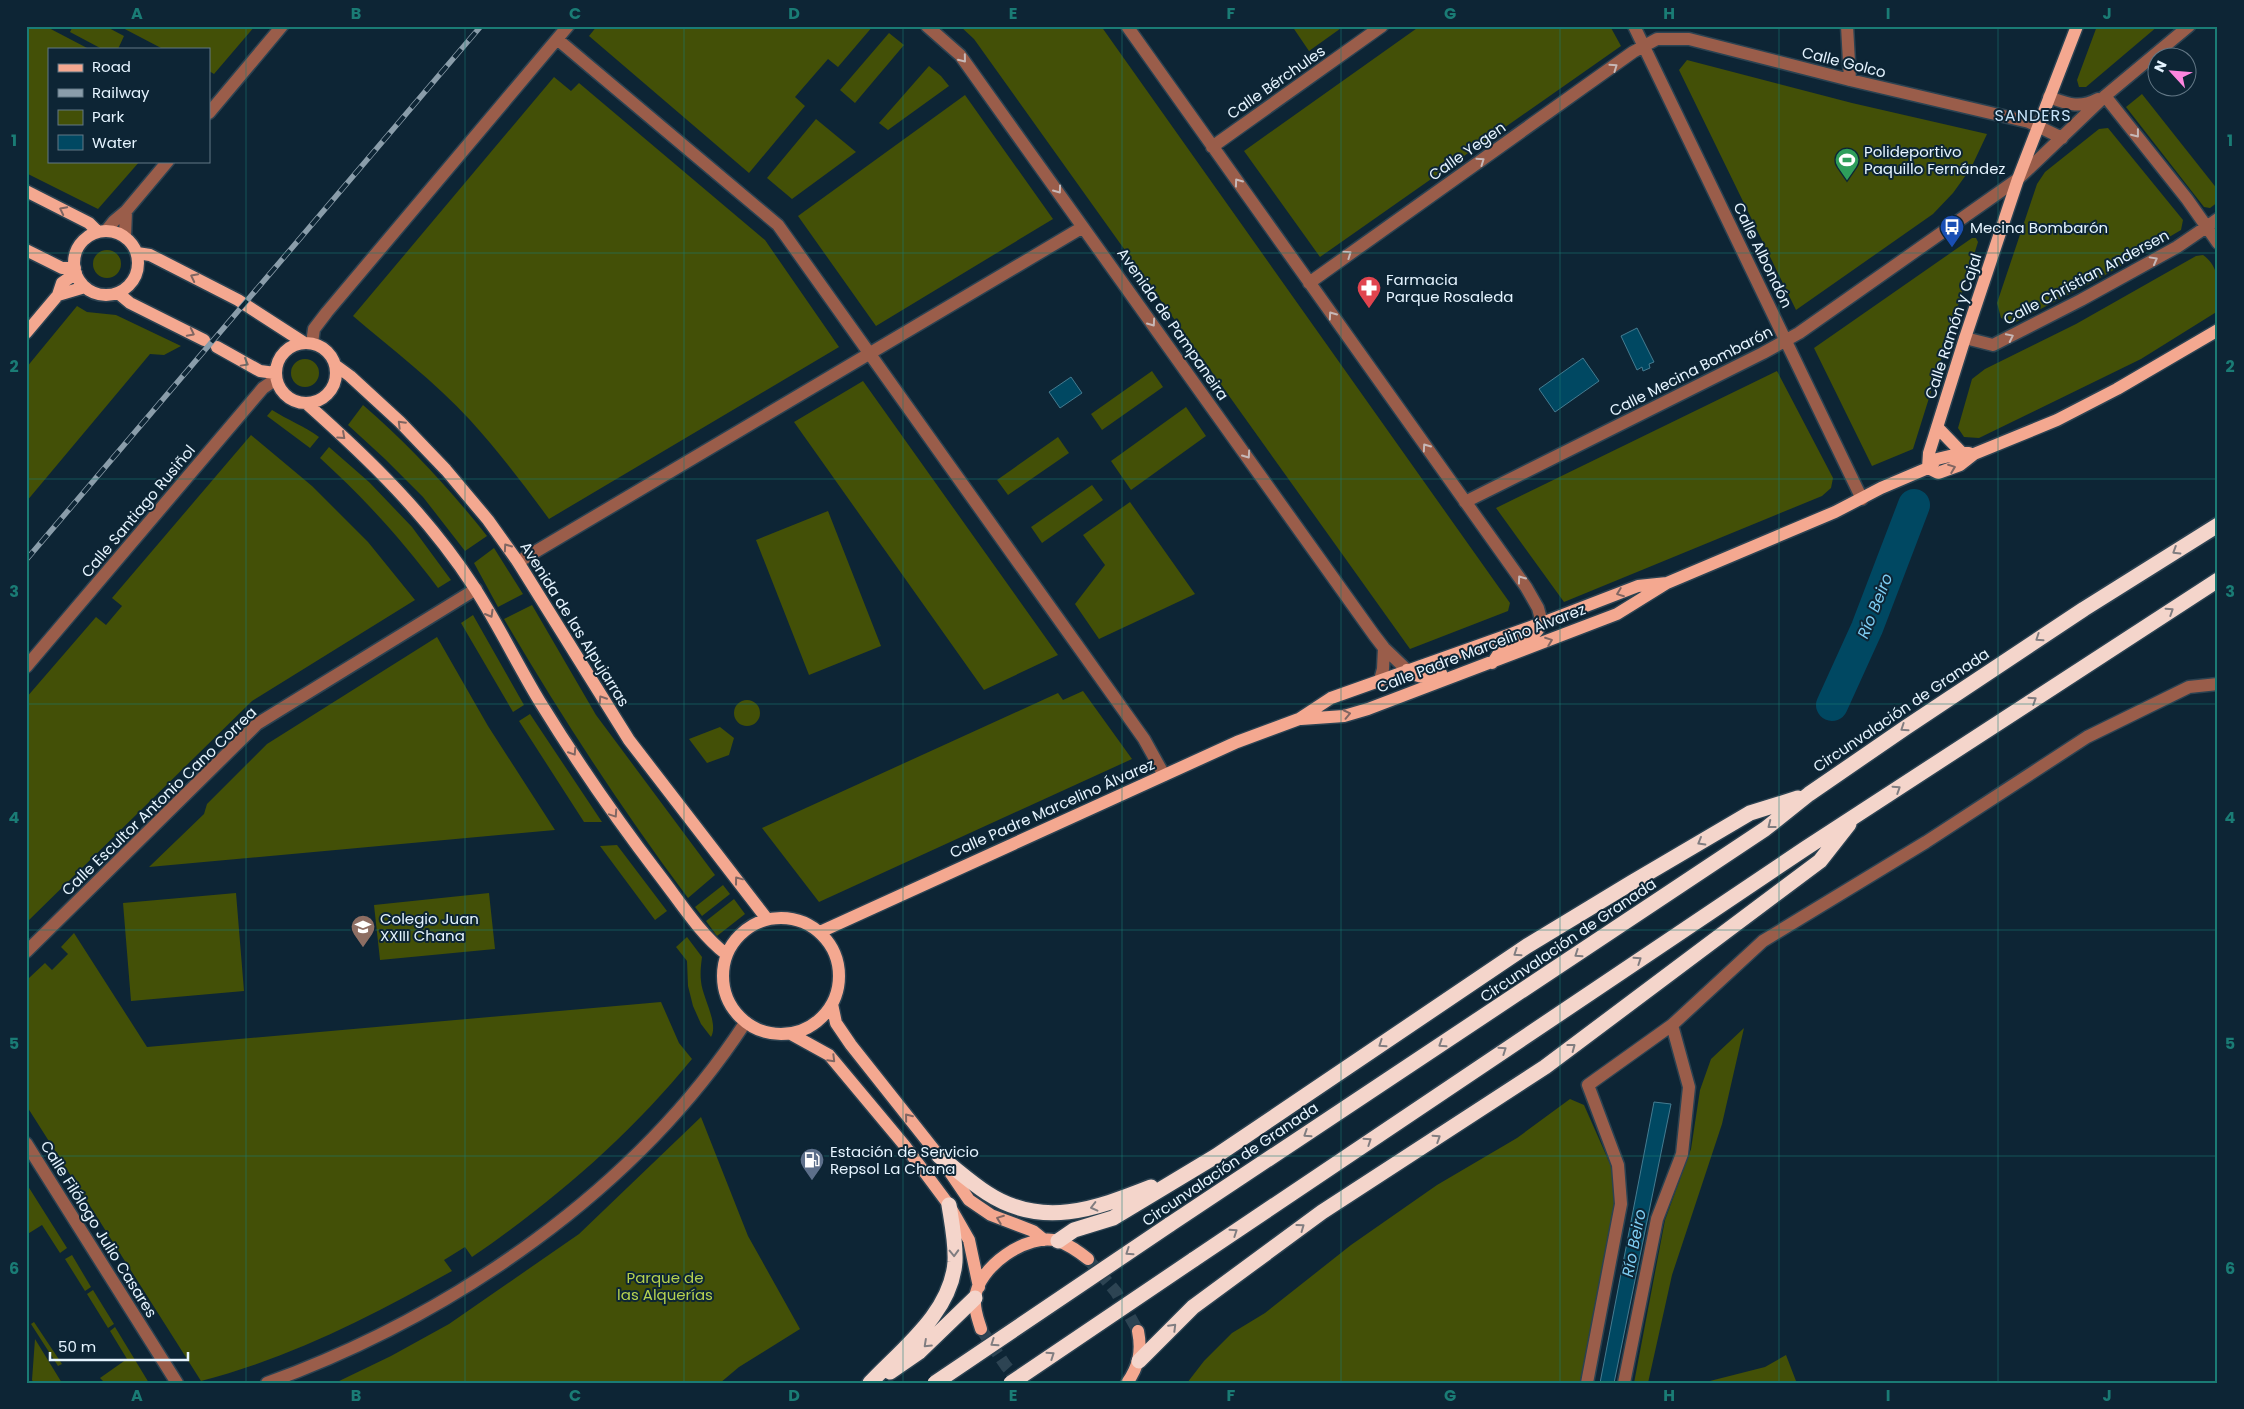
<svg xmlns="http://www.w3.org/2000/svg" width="2244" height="1409" viewBox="0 0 2244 1409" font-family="Poppins,sans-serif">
	<rect width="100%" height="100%" fill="#0d2535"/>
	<!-- green -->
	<path fill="#435007" d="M26,26H45L89,49H49V161H140L98,209L26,173Z
		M73,26H105L124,36L118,49H102L70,32Z
		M119,26H255L214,74L209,71V49H163Z
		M597,26H873L838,67L828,59L795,97L805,106L749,173L589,36Z
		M960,26H1101L1510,603L1508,611L1410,649L974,39Z
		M1292,26H1344L1309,51Z
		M1420,26H1610L1621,46L1320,257L1244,151Z
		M2097,26H2158L2086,87H2079L2077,80Z
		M889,33L904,45L855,103L840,90Z
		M1687,60L1852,103L1987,134L1971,168L1953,193L1933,214L1796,310L1679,70Z
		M929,66L941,76L949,86L888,130L879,123Z
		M554,77L571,91L579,83L765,240L839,347L549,519C524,485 499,452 470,420C435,382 393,350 353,316Z
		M2142,94L2218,190V202L2210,208L2204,207L2126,107Z
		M965,95L1053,219L876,326L798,216Z
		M816,119L856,152L792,199L767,178Z
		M2108,128L2183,220L2181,230L2100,278L2014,323L2001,318L1997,303L2037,184L2045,172L2099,129Z
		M1972,238H1976L1978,242L1913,449L1872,466L1814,348Z
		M93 264a14 14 0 1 1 28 0a14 14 0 1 1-28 0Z
		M2203,255C2222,268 2218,291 2218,311L2141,359L1979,438L1964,437L1958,428L1972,379L1985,369L2076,324L2196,256Z
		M77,306L87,312L116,315L181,346L164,355L150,354L26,502V368Z
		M291 373a14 14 0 1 1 28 0a14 14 0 1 1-28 0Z
		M1152,371L1163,387L1102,430L1091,414Z
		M1777,371L1833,478L1831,488L1822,496L1564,602L1496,508Z
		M863,381L1058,655L984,690L794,422Z
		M363,405C409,445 449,488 487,536L465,551L423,497L385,459L348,425Z
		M1186,407L1206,436L1131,490L1111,461Z
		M272,410C288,420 304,426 319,437L310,448L267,416Z
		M251,435L312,486L368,542L415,600L252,701L26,923V698L96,617L106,625L122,606L112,598Z
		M1058,437L1069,453L1008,495L997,480Z
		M329,447L369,482L412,527L451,580L438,588C402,540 365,499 320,458Z
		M1092,485L1103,500L1042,543L1031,527Z
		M1130,502L1195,594L1099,639L1075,604L1105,565L1083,535Z
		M828,511L881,646L809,675L756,540Z
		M494,548L523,594L498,607L474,563Z
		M532,605L596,715L715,875L688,898C620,807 561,716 504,619Z
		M473,615L524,705L513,712L461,623Z
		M437,637L488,726L555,830L149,867L204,814L207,804L267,744Z
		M1083,691L1132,759L819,902L762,828L1058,693L1063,700Z
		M734 713a13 13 0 1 1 26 0a13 13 0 1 1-26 0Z
		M530,714L602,822H584L519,721Z
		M720,727L734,738L729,755L707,763L689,739Z
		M617,845L667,911L655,920L600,846Z
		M723,885L730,894L702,916L695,907Z
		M236,893L244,991L131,1001L123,903Z
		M489,893L495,949L380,960L374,905Z
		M734,899L745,914L717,936L706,921Z
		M74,933L147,1047L661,1002L679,1043L692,1059C628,1137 555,1200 472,1257L465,1247L444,1260L452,1271C372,1316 290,1358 201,1381L26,1105V987L29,978L45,963L52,970L68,954L61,947Z
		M687,937L702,957C701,965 700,973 701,981C702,997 719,1023 711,1037L701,1024L693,1006L688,986L687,961L676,947Z
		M1744,1028L1722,1124L1672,1275L1648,1383H1634L1665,1220L1691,1149L1700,1090L1711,1059Z
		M1570,1099L1584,1105L1611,1166L1616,1201L1582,1383H1187L1204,1361L1232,1333L1265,1313L1351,1245L1437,1185L1517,1138Z
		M701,1117L748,1236L800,1329L739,1367L720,1383H335L391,1356L449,1324L579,1234Z
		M26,1183L67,1248L60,1253L42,1225L26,1235Z
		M72,1255L91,1287L85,1291L65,1259Z
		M93,1290L114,1324L108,1328L87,1294Z
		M34,1322L62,1364L58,1366L31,1324Z
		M115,1327L149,1383H105L100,1378L127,1359L110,1331Z
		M35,1339L62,1383H34L32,1380Z
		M1786,1355L1796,1381L1702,1383L1765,1367Z"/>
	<!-- water -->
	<path fill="#004862" stroke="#457c91" d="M1637,328L1654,362L1649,364L1650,368L1643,371L1642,367L1637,370L1621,336Z
		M1583,358L1599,381L1555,412L1539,389Z
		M1071,377L1082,393L1060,408L1049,392Z
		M1654,1102L1671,1104L1614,1383H1600Z"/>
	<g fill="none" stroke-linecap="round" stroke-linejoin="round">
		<!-- river -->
		<path stroke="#004862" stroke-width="32" d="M1832,705L1867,628L1914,505"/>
		<!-- major-tunnel -->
		<path stroke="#2d4453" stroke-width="12" stroke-dasharray="12 6" stroke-linecap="butt" d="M1088,1259L1116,1292L1138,1331
			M981,1329L1006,1366L1021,1383"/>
		<defs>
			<path id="minor" d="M927,26L960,55L1374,635L1384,648L1407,670
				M1127,26L1526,587L1538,608L1542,623
				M1634,26L1862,499
				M1847,26L1850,80
				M557,39L778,225L1144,739L1164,775
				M2105,96L2187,199L2218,243
				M2049,97C2068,104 2079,109 2098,99
				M209,113L282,26
				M1212,147L1382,26
				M106,231L114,221L126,211L168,161
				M125,237L126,211
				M1309,283L1633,52L1657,39H1689L1850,80L2029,122L2062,138
				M1965,338L1993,345L2081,300L2177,247L2218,219
				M312,343L314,329L327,312L568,26
				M1465,502L1763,353L1799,333L2018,179L2105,96L2189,26
				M518,562L1083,227
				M26,667L263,388L276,379
				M1380,680L1383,669L1384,648
				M26,952L257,724L476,589
				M26,1143L177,1383
				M267,1383C452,1316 636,1190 745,1023
				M1587,1383L1621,1204L1618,1165L1588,1085L1672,1025L1763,941L1926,842L2087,737L2189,687L2218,684
				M1624,1383L1657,1219L1682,1154L1689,1087L1672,1025"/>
			<path id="major" d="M26,191L89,223L98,232
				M74 263a32 32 0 1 1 64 0a32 32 0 1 1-64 0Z
				M26,250L62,268H75
				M137,253L150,255L238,300L303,342
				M118,293L130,303L204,340
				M58,295L85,287
				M26,333L58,295L62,283L76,273
				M276 373a30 30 0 1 1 60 0a30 30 0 1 1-60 0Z
				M217,347L260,371L275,373
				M335,365L350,376L400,422L446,470L488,520L518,562L629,740L767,919
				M306,403C369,459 428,516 474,587C498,624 517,664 540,702C577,762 617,820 660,876C680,902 700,934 726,954
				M1937,427L1962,453H1969
				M1928,468L1929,453L1965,338L2018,179L2077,26
				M1928,468L1938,473L1960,465L1974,454L2057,420L2117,389L2218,330
				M1492,663C1496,659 1498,653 1502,649C1516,636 1532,645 1542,623
				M1407,670C1420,679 1426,678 1441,673
				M1301,719L1344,716L1368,709L1617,614L1667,583L1835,512L1881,488L1928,468L1937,459L1962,453
				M723 976a58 58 0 1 1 116 0a58 58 0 1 1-116 0Z
				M820,932L1237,742L1299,719L1331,698L1542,623L1638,586L1667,583
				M832,1004L836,1023L851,1045L939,1156L969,1200L991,1215L1033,1231L1044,1240
				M791,1034L829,1055L905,1146L949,1205L969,1240L979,1287
				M981,1329C978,1319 974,1310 975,1299C977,1267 1028,1232 1058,1241C1070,1245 1079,1252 1088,1259
				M1127,1383C1139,1366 1142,1351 1138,1331"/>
			<path id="highway" d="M939,1156C955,1168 970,1182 987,1193C1042,1229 1095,1209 1151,1187
				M1169,1225L1765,829L1809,794L1905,728L2084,609L2218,525
				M1058,1241L1074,1230L1113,1218L1216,1156L1527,946L1631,883L1750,813L1798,798
				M1193,1260L1806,848L2218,580
				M1139,1361L1193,1307L1322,1212L1545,1067L1820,861L1849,824
				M890,1372L919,1352L975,1298
				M870,1383C902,1349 951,1313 955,1262C956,1243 952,1224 949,1205"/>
		</defs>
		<!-- minor casing -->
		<use href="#minor" stroke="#2b4251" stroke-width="15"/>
		<!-- major casing -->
		<use href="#major" stroke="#2b4251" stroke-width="15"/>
		<!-- highway casing -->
		<use href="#highway" stroke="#2b4251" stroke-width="18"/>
		<!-- minor -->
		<use href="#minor" stroke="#9a5d4a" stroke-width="12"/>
		<!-- major -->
		<use href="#major" stroke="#f4a890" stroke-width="12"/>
		<!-- highway -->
		<use href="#highway" stroke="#f4d5cb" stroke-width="15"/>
		<defs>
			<path id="rail" d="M26,560L481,26"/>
		</defs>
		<!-- rail casing -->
		<use href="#rail" stroke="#8a9daa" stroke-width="5.5"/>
		<!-- rail -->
		<use href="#rail" stroke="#0d2535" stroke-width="4" stroke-dasharray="11" stroke-linecap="butt"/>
		<defs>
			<path id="highway-bridge" d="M935,1383L1169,1225
				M1011,1383L1193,1260"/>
		</defs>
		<!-- highway-bridge casing -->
		<use href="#highway-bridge" stroke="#2b4251" stroke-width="18" stroke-linecap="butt"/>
		<!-- highway-bridge -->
		<use href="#highway-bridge" stroke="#f4d5cb" stroke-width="15"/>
	</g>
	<!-- one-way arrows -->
	<defs><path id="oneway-chevron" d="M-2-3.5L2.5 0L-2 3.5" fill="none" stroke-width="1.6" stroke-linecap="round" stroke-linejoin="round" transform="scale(1.25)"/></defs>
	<g stroke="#c7b8b7">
		<use href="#oneway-chevron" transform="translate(963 59) rotate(51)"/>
		<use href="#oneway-chevron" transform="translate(1614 67) rotate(-35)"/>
		<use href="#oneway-chevron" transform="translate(2136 134) rotate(52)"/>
		<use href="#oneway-chevron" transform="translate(1481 161) rotate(-35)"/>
		<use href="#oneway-chevron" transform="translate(1238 182) rotate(-126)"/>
		<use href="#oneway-chevron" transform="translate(1058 190) rotate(54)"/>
		<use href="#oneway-chevron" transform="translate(1348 254) rotate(-35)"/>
		<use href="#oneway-chevron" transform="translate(2154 260) rotate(-29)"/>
		<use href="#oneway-chevron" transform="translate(1332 315) rotate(-125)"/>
		<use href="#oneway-chevron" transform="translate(1152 323) rotate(55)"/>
		<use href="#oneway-chevron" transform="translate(2010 337) rotate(-26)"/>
		<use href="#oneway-chevron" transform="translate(1426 447) rotate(-125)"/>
		<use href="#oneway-chevron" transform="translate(1247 455) rotate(55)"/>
		<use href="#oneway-chevron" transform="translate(1521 579) rotate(-126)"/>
	</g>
	<g stroke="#806662">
		<use href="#oneway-chevron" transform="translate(63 210) rotate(-153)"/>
		<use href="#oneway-chevron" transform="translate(194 277) rotate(-153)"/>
		<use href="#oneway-chevron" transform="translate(191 333) rotate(27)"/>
		<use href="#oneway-chevron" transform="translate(245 363) rotate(29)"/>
		<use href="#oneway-chevron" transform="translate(401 424) rotate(-135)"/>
		<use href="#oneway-chevron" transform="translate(342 436) rotate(42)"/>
		<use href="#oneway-chevron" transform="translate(1952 468) rotate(-21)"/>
		<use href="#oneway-chevron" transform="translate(507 547) rotate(-125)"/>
		<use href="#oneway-chevron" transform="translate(1620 593) rotate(159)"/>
		<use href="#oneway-chevron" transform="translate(490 614) rotate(60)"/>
		<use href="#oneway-chevron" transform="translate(1549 641) rotate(-21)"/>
		<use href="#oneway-chevron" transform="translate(602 699) rotate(-123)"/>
		<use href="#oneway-chevron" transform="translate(1347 714) rotate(-12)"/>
		<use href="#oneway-chevron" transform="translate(573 752) rotate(57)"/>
		<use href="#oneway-chevron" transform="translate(614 814) rotate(56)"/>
		<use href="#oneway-chevron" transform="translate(738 880) rotate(-127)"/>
		<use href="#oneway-chevron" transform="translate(832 1059) rotate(45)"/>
		<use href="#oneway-chevron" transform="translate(908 1117) rotate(-129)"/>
		<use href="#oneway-chevron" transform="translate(1000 1219) rotate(-159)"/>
	</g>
	<g stroke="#807d80">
		<use href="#oneway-chevron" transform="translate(2176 551) rotate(148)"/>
		<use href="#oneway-chevron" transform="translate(2170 611) rotate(-33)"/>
		<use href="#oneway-chevron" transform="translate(2039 638) rotate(146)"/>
		<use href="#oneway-chevron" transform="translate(2033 700) rotate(-33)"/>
		<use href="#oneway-chevron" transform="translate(1904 728) rotate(146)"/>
		<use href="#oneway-chevron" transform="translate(1897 789) rotate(-33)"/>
		<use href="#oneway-chevron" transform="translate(1771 825) rotate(142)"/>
		<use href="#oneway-chevron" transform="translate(1701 842) rotate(150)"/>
		<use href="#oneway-chevron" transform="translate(1517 953) rotate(146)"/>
		<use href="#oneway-chevron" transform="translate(1578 954) rotate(146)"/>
		<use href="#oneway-chevron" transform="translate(1638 960) rotate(-34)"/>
		<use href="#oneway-chevron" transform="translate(1382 1044) rotate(146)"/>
		<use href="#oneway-chevron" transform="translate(1442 1044) rotate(147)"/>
		<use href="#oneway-chevron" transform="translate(1572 1047) rotate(-37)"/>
		<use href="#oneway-chevron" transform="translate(1503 1050) rotate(-34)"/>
		<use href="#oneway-chevron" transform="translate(1307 1134) rotate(147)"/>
		<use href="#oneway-chevron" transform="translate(1437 1138) rotate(-33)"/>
		<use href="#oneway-chevron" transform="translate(1368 1141) rotate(-34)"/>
		<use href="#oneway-chevron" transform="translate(1094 1207) rotate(166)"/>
		<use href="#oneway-chevron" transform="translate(1301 1227) rotate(-36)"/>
		<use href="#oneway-chevron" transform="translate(1234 1232) rotate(-34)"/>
		<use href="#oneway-chevron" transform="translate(1129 1252) rotate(146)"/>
		<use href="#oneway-chevron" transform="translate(954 1253) rotate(88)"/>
		<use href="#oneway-chevron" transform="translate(1173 1327) rotate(-45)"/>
		<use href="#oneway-chevron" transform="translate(994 1343) rotate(146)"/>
		<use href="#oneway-chevron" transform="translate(927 1344) rotate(137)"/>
		<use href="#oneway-chevron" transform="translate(1051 1355) rotate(-34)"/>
	</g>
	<!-- grid -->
	<path fill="none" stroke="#1a7c75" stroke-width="1" stroke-opacity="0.55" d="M246,26V1383M465,26V1383M684,26V1383M903,26V1383M1122,26V1383M1341,26V1383M1560,26V1383M1779,26V1383M1998,26V1383M26,253H2218M26,479H2218M26,704H2218M26,930H2218M26,1156H2218"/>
	<!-- icons -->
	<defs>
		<symbol id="stadium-pin" viewBox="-11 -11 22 30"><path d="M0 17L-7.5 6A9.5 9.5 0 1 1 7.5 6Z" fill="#2e9e5b" stroke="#0d2535"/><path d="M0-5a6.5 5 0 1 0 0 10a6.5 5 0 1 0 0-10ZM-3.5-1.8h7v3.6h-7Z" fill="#fff"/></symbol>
		<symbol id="bus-pin" viewBox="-11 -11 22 30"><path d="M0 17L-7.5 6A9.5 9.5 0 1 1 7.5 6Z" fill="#1a4fb4" stroke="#0d2535"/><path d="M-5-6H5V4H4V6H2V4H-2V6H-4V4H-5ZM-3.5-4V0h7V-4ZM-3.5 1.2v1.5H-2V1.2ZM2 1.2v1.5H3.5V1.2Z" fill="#fff"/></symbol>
		<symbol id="pharmacy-pin" viewBox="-11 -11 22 30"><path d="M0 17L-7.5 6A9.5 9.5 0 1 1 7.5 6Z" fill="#e0444e" stroke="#0d2535"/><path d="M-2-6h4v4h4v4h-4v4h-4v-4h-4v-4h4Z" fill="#fff"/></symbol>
		<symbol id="school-pin" viewBox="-11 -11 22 30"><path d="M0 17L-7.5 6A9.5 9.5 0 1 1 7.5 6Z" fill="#8d6e63" stroke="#0d2535"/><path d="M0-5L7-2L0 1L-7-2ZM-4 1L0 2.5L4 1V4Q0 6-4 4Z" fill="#fff"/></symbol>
		<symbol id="fuel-pin" viewBox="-11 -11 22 30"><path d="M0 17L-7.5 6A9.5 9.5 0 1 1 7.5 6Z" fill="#5c6f8a" stroke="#0d2535"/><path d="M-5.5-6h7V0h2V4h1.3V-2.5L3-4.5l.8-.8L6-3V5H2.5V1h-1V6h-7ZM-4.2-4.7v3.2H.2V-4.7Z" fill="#fff"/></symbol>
	</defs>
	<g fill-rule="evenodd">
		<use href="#stadium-pin" x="1833" y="146" width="28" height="38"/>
		<use href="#bus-pin" x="1938" y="213" width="28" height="38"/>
		<use href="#pharmacy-pin" x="1355" y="274" width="28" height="38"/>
		<use href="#school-pin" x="349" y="913" width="28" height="38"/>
		<use href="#fuel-pin" x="798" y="1146" width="28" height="38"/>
	</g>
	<g text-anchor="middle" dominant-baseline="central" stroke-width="4" stroke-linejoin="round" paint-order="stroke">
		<!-- street labels -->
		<g font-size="15" fill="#e5f4ff" stroke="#0d2535">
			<text transform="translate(1844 62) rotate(14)">Calle Golco</text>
			<text transform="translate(1276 82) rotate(-35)">Calle Bérchules</text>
			<text transform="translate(1467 151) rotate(-35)">Calle Yegen</text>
			<text transform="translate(1763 255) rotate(64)">Calle Albondón</text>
			<text transform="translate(2086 277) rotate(-28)">Calle Christian Andersen</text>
			<text transform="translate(1173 324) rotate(55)">Avenida de Pampaneira</text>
			<text transform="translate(1953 326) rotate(-72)">Calle Ramón y Cajal</text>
			<text transform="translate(1691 371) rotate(-27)">Calle Mecina Bombarón</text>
			<text transform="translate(138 511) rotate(-50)">Calle Santiago Rusiñol</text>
			<text transform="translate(575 624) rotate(58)">Avenida de las Alpujarras</text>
			<text transform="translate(1481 648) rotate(-21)">Calle Padre Marcelino Álvarez</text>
			<text transform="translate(1901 710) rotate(-34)">Circunvalación de Granada</text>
			<text transform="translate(159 801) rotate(-44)">Calle Escultor Antonio Cano Correa</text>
			<text transform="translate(1052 808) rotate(-24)">Calle Padre Marcelino Álvarez</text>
			<text transform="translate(1568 940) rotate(-34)">Circunvalación de Granada</text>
			<text transform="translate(1230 1164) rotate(-34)">Circunvalación de Granada</text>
			<text transform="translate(99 1229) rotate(58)">Calle Filólogo Julio Casares</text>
		</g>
		<!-- poi labels -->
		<g font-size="15" fill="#e5f4ff" stroke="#0d2535" text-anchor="start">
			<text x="1864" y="151">Polideportivo<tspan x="1864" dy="17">Paquillo Fernández</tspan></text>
			<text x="1970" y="227">Mecina Bombarón</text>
			<text x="1386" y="279">Farmacia<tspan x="1386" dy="17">Parque Rosaleda</tspan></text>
			<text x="380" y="918">Colegio Juan<tspan x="380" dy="17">XXIII Chana</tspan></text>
			<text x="830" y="1151">Estación de Servicio<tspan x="830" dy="17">Repsol La Chana</tspan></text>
		</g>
		<!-- park labels -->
		<g font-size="15" fill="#b6d250" stroke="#0d2535">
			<text x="665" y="1277">Parque de<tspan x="665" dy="17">las Alquerías</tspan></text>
		</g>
		<!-- neighbourhood labels -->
		<g font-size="16" letter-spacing="1" fill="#c7e4fa" stroke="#0d2535">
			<text x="2033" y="115">SANDERS</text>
		</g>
		<!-- water labels -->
		<g font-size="16" font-style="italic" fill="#7ecdf3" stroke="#0d2535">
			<text transform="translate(1875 606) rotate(-68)">Río Beiro</text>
			<text transform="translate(1634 1243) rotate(-79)">Río Beiro</text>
		</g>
	</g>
	<!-- border -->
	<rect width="2244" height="1409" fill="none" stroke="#0d2535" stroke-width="55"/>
	<!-- legend -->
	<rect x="48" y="48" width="162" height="115" fill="#0d2535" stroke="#637886"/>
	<rect x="58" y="64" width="25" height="8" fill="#f4a890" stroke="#637886"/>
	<text x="92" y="72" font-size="15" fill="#e5f4ff">Road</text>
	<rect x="58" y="89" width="25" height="8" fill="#8a9daa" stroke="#637886"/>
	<text x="92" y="98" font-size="15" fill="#e5f4ff">Railway</text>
	<rect x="58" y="110" width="25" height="15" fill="#435007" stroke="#637886"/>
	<text x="92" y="122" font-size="15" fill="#e5f4ff">Park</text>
	<rect x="58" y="135" width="25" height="15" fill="#004862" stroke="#637886"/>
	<text x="92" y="148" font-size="15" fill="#e5f4ff">Water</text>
	<!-- north arrow -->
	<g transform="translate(2172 72) rotate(296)"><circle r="24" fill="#0d2535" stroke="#637886"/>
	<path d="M0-4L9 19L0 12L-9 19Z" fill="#fe86e0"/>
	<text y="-8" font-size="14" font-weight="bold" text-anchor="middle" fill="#e5f4ff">N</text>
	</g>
	<!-- scale -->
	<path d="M50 1352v8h138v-8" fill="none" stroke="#e5f4ff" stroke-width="2.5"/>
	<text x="58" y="1352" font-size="15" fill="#e5f4ff" stroke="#0d2535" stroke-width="4" paint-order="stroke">50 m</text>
	<rect x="28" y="28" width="2188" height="1354" fill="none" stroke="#1a7c75" stroke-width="2"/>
	<g font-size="16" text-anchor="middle" font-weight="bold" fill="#1a7c75">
		<text x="137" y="19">A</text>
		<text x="356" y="19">B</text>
		<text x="575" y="19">C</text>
		<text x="794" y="19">D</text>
		<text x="1013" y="19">E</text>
		<text x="1231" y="19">F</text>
		<text x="1450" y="19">G</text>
		<text x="1669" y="19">H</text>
		<text x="1888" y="19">I</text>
		<text x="2107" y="19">J</text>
		<text x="14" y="146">1</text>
		<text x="2230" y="146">1</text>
		<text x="14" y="372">2</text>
		<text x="2230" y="372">2</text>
		<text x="14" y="597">3</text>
		<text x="2230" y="597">3</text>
		<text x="14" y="823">4</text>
		<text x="2230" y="823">4</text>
		<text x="14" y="1049">5</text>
		<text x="2230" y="1049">5</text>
		<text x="14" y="1274">6</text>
		<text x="2230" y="1274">6</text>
		<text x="137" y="1401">A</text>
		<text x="356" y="1401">B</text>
		<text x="575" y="1401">C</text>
		<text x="794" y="1401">D</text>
		<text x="1013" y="1401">E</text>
		<text x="1231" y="1401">F</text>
		<text x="1450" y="1401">G</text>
		<text x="1669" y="1401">H</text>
		<text x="1888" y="1401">I</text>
		<text x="2107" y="1401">J</text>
	</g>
</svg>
